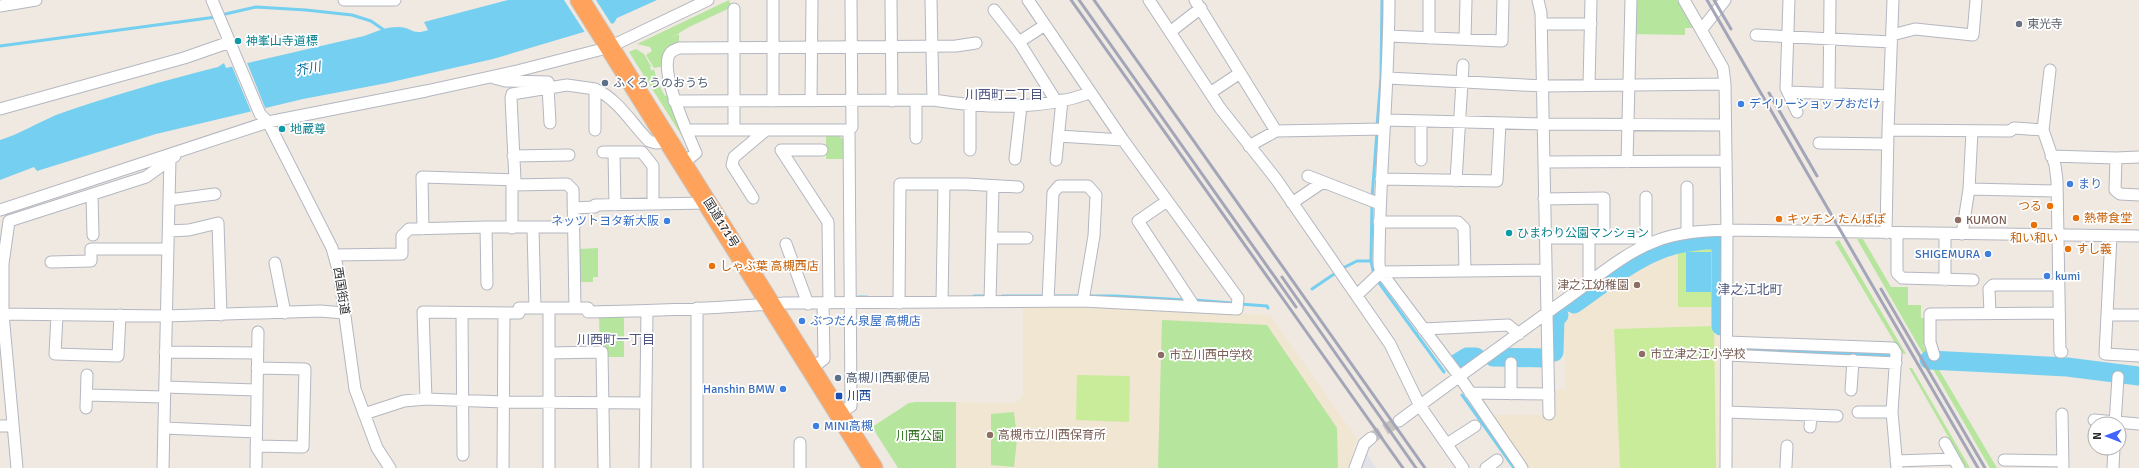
<svg xmlns="http://www.w3.org/2000/svg" width="2139" height="468" viewBox="0 0 2139 468" font-family="Signika,'Noto Sans JP',sans-serif">
	<rect width="100%" height="100%" fill="#efe9e1"/>
	<!-- industrial -->
	<path fill="#e3e1e8" d="M1365,451L1376,468H1360Z"/>
	<!-- education -->
	<path fill="#f0e6d1" d="M1716,241L1719,243L1720,468H1526L1490,415H1553V389H1565L1564,320L1608,288L1606,286L1639,262L1678,246Z
		M1023,305H1081L1270,315L1357,439L1348,468H956V402L1016,403L1023,395Z"/>
	<!-- green -->
	<path fill="#b6e59e" d="M729,0L732,7L689,27L671,38L679,34V43L665,66L654,68L646,55L652,51L650,47L637,44Z
		M1632,0H1677L1693,28H1685V35L1631,34Z
		M636,49L644,54L651,66L650,68L652,71L654,69L657,81L665,96L667,95L687,141H685L629,52Z
		M826,136H839L844,140V159H826Z
		M1857,239H1863L1891,287H1908V305H1921V318H1925V344L1923,345L1930,357H1925Z
		M1839,240L1906,354L1901,353L1835,242Z
		M598,248V277H593V282H579L578,249Z
		M599,315H624V357H607V348L600,347Z
		M1162,320L1267,325L1337,428L1338,468H1158Z
		M1929,362L1935,363L1997,468H1990Z
		M1909,368H1912L1970,468H1966Z
		M916,402H956V468H898L872,427L909,403Z
		M1014,412L1017,439L1014,467L991,465V414Z"/>
	<!-- pitch -->
	<path fill="#c9ec9a" d="M1694,243H1719L1720,307H1678V246Z
		M1714,326L1716,468H1620L1614,329Z
		M1077,375L1130,376L1129,422L1076,420Z"/>
	<!-- water -->
	<path fill="#75cff0" d="M508,0H657L617,18L614,23L493,59L387,83L303,99L156,134L37,171L34,167L0,180V140C20,134 37,123 56,115C109,96 163,81 218,67L224,63L226,68L364,36C375,32 385,27 398,27C412,27 412,36 428,30L424,22Z
		M1686,252H1711V292H1686Z"/>
	<!-- pier -->
	<path fill="#efe9e1" d="M564,0H596L612,25L586,34Z
		M246,60L266,110L252,114L231,64Z"/>
	<g fill="none" stroke-linecap="round" stroke-linejoin="round">
		<!-- stream -->
		<path stroke="#75cff0" stroke-width="3" d="M221,15L256,7L306,10L352,15L371,21L384,30
			M0,46L216,17
			M1377,126L1381,77L1382,0
			M1372,198L1377,131
			M1372,203L1371,261L1374,275
			M1341,269L1357,261H1371
			M1377,280L1444,372
			M1312,289L1337,272
			M974,296H989
			M1002,296H1115L1186,300
			M858,297H867
			M1194,300L1232,303
			M1240,304L1267,306L1268,308
			M1462,395L1514,468"/>
		<!-- river -->
		<path stroke="#75cff0" stroke-width="19" d="M1574,304C1606,282 1639,253 1678,244C1691,241 1704,240 1717,239L1721,243V326
			M1732,349L1803,353
			M1554,352L1555,319L1559,315
			M1819,353L1890,355
			M1493,357L1545,358
			M1929,360L2067,367L2139,376
			M1454,365L1467,357H1476"/>
		<!-- street-tunnel -->
		<path stroke="#c8c4bd" stroke-width="11" stroke-dasharray="11 5.5" stroke-linecap="butt" d="M1371,438L1399,421"/>
		<defs>
			<path id="street" d="M212,0L260,114L268,122L332,248L339,273L355,389L377,448L390,468
				M344,0H395
				M773,0V101
				M891,0L892,101
				M931,0L933,100C984,108 1040,111 1090,93
				M1149,0L1220,108L1276,179L1390,344L1420,406L1463,468
				M1195,0L1276,131L1384,129
				M1389,0C1389,89 1379,177 1379,265L1381,272L1459,376L1522,468
				M1538,0L1541,13L1549,414
				M1684,0L1723,68L1725,84L1727,230L1726,468
				M1789,0L1786,88L1797,112
				M1893,0L1888,130L2010,131L2014,128L2043,130
				M0,6L36,0
				M734,9V129
				M994,10L1019,42L1056,101
				M1542,24H1591
				M1702,29L1725,0
				M1170,32L1201,8
				M1756,35L1891,42
				M1892,35L1915,29L1973,35L1976,0
				M1389,36L1502,41L1503,0
				M1429,38V0
				M1465,39L1466,0
				M1019,42L1045,25
				M2050,70L2043,130L2055,165L2057,180L2060,352H2062
				M494,78L505,81L548,82
				M1388,78L1543,86L1725,84
				M1589,85L1591,0
				M548,87L550,123
				M595,89C619,100 631,123 649,141L656,143L670,142
				M1788,92L1889,96
				M1210,93L1240,73
				M1829,94L1830,0
				M916,100V138
				M674,101L933,100
				M811,101L812,0
				M0,109L184,58L230,42
				M1385,120L1543,124L1725,125
				M686,130H849L852,127L851,0
				M1058,136L1123,140
				M1819,143L1888,144
				M1249,146L1276,131
				M822,150H781L828,222L829,303
				M970,150V106
				M603,152H642L653,166V204
				M614,152L615,205
				M513,156L569,155
				M2051,156L2116,158L2139,157
				M2116,158L2115,190L2120,194L2139,195
				M1015,159L1021,106
				M1056,160L1062,100
				M1421,160V121
				M1544,162L1726,161
				M1627,162L1631,0
				M683,163L696,153C688,134 660,74 669,55C671,51 674,50 679,48L956,46L976,43
				M1308,176L1380,204
				M1381,179L1497,181L1500,123
				M1456,181L1463,65
				M512,185L567,184L573,190L575,308
				M1687,187V232
				M1969,189L2057,191
				M92,195L93,235
				M753,198L732,165L734,157L765,131
				M1544,199L1604,198V238
				M169,200L170,159
				M1167,201L1138,221L1194,306
				M1292,203L1323,182
				M573,208L595,207V205L708,203
				M0,210L268,122L426,91L517,71L599,50L620,42L708,0
				M1379,222H1458L1464,228L1465,271
				M486,227L487,284
				M512,228V185L515,180L511,98L512,94L567,85L595,89V130
				M533,228L535,308
				M423,229L422,177L515,180
				M169,231L189,230L218,223L221,315
				M1886,233L1888,130
				M1897,233V273L1902,278L1973,280
				M1945,234V280
				M1962,234L1969,189L1972,131
				M2111,236L2105,354L2139,356
				M992,238H1027
				M1545,238H1646
				M1589,238V283
				M786,244L808,304
				M1646,245V197
				M334,255L402,254V236L409,229L486,227H574
				M51,262L91,261V249H168
				M275,263L285,313
				M1357,295L1381,272L1546,270
				M990,301L993,187
				M1048,301L1053,193L1059,186H1088L1096,195L1094,236L1083,301
				M942,302L944,184
				M899,303L900,184H966L1018,187
				M549,308V468
				M697,308V468
				M462,313L463,455
				M1990,313L1989,289L1993,285H2059
				M0,314L166,316L320,311L344,313
				M57,315L55,354L118,356L120,315
				M2107,315H2139
				M1423,329L1508,325L1519,334
				M1727,342L1893,348L1896,353L1892,412L1897,468
				M165,352L257,353
				M549,353L602,352L604,468
				M1727,355L1896,363
				M1934,355L1930,342V314L2059,313
				M811,369L824,359L823,303
				M165,387L257,390
				M1851,390L1853,360
				M1470,393L1549,394
				M1511,394V363
				M87,395L164,397
				M426,399L423,312L519,313V308H588V312C654,311 719,308 785,303L1083,301L1237,309L1238,298L1123,140L1028,0
				M86,408L87,375
				M1727,412L1837,416
				M1858,412H1892
				M840,413L851,406L849,130
				M364,414L404,401L426,399L504,402L646,403
				M2062,414L2063,467
				M2094,420L2139,424
				M1399,421C1455,379 1512,338 1569,297C1596,278 1624,253 1656,241C1679,232 1702,231 1727,230L2139,236
				M2115,424L2118,377
				M0,426H13
				M1810,427L1811,415
				M164,428L256,432
				M800,443V468
				M1945,443L1959,468
				M1447,444L1475,426
				M256,446L303,447L305,369L257,368
				M2004,460L2063,461
				M1896,461L1954,459
				M256,466L258,332
				M1786,466L1787,446
				M17,468L3,314V264L9,221L146,177L175,156
				M163,468L169,200L215,194
				M503,468L504,313
				M645,468L647,311
				M1355,468L1364,444L1371,438
				M1486,468L1497,460
				M2113,468L2114,448"/>
			<path id="highway" d="M580,0L873,468"/>
		</defs>
		<!-- street casing -->
		<use href="#street" stroke="#b4b7c1" stroke-width="13"/>
		<!-- highway casing -->
		<use href="#highway" stroke="#c9c9c9" stroke-width="21"/>
		<!-- street -->
		<use href="#street" stroke="#fff" stroke-width="11"/>
		<!-- highway -->
		<use href="#highway" stroke="#ffa35c" stroke-width="19"/>
		<!-- rail -->
		<path stroke="#a3a6b8" stroke-width="3" d="M1071,0L1403,468
			M1079,0L1296,307
			M1094,0L1425,468
			M1707,0L1978,468
			M1714,0L1731,29
			M1769,93L1817,176
			M1282,277L1416,468
			M1881,289L1985,468"/>
	</g>
	<!-- markers -->
	<circle fill="#6b7280" stroke="#fff" stroke-width="1.5" cx="2019" cy="24" r="4"/>
	<g fill="#0f9aa8" stroke="#fff" stroke-width="1.5">
		<circle cx="238" cy="41" r="4"/>
		<circle cx="282" cy="129" r="4"/>
		<circle cx="1509" cy="233" r="4"/>
	</g>
	<g fill="#5c6f8a" stroke="#fff" stroke-width="1.5">
		<circle cx="605" cy="83" r="4"/>
		<circle cx="838" cy="378" r="4"/>
	</g>
	<g fill="#3f7fe0" stroke="#fff" stroke-width="1.5">
		<circle cx="1741" cy="104" r="4"/>
		<circle cx="2070" cy="184" r="4"/>
		<circle cx="667" cy="221" r="4"/>
		<circle cx="1988" cy="254" r="4"/>
		<circle cx="2047" cy="276" r="4"/>
		<circle cx="802" cy="321" r="4"/>
		<circle cx="783" cy="389" r="4"/>
		<circle cx="816" cy="426" r="4"/>
	</g>
	<g fill="#e8710a" stroke="#fff" stroke-width="1.5">
		<circle cx="2050" cy="206" r="4"/>
		<circle cx="2076" cy="218" r="4"/>
		<circle cx="1779" cy="219" r="4"/>
		<circle cx="2034" cy="225" r="4"/>
		<circle cx="2068" cy="249" r="4"/>
		<circle cx="712" cy="266" r="4"/>
	</g>
	<g fill="#8d6e63" stroke="#fff" stroke-width="1.5">
		<circle cx="1958" cy="220" r="4"/>
		<circle cx="1637" cy="285" r="4"/>
		<circle cx="1642" cy="354" r="4"/>
		<circle cx="1161" cy="355" r="4"/>
		<circle cx="990" cy="435" r="4"/>
	</g>
	<rect fill="#1a4fb4" stroke="#fff" stroke-width="1.5" x="835" y="392" width="8" height="8" rx="2"/>
	<g text-anchor="middle" dominant-baseline="central" stroke-width="3.5" stroke-linejoin="round" paint-order="stroke">
		<!-- worship labels -->
		<g font-size="12" fill="#5b616d" stroke="#fff" text-anchor="start">
			<text x="2027" y="24">東光寺</text>
		</g>
		<!-- culture labels -->
		<g font-size="12" fill="#0d838f" stroke="#fff" text-anchor="start">
			<text x="246" y="41">神峯山寺道標</text>
			<text x="290" y="129">地蔵尊</text>
			<text x="1517" y="233">ひまわり公園マンション</text>
		</g>
		<!-- service labels -->
		<g font-size="12" fill="#4e5e75" stroke="#fff" text-anchor="start">
			<text x="613" y="83">ふくろうのおうち</text>
			<text x="846" y="378">高槻川西郵便局</text>
		</g>
		<!-- shop labels -->
		<g font-size="12" fill="#366cbe" stroke="#fff" text-anchor="start">
			<text x="1749" y="104">デイリーショップおだけ</text>
			<text x="2078" y="184">まり</text>
			<text x="659" y="221" text-anchor="end">ネッツトヨタ新大阪</text>
			<text x="1980" y="254" text-anchor="end">SHIGEMURA</text>
			<text x="2055" y="276">kumi</text>
			<text x="810" y="321">ぶつだん泉屋 高槻店</text>
			<text x="775" y="389" text-anchor="end">Hanshin BMW</text>
			<text x="824" y="426">MINI高槻</text>
		</g>
		<!-- food labels -->
		<g font-size="12" fill="#c56008" stroke="#fff" text-anchor="start">
			<text x="2042" y="206" text-anchor="end">つる</text>
			<text x="2084" y="218">熱帯食堂</text>
			<text x="1787" y="219">キッチン たんぽぽ</text>
			<text x="2034" y="238" text-anchor="middle">和い和い</text>
			<text x="2076" y="249">すし義</text>
			<text x="720" y="266">しゃぶ葉 高槻西店</text>
		</g>
		<!-- education labels -->
		<g font-size="12" fill="#785e54" stroke="#fff" text-anchor="start">
			<text x="1966" y="220">KUMON</text>
			<text x="1629" y="285" text-anchor="end">津之江幼稚園</text>
			<text x="1650" y="354">市立津之江小学校</text>
			<text x="1169" y="355">市立川西中学校</text>
			<text x="998" y="435">高槻市立川西保育所</text>
		</g>
		<!-- street labels -->
		<g font-size="12" fill="#2e2e2e" stroke="#fff">
			<text transform="translate(721 223) rotate(58)">国道171号</text>
			<text transform="translate(341 291) rotate(81)">西国街道</text>
		</g>
		<!-- transit labels -->
		<g font-size="12" fill="#164399" stroke="#fff" text-anchor="start">
			<text x="847" y="396">川西</text>
		</g>
		<!-- park labels -->
		<g font-size="12" fill="#2c6e1b" stroke="#fff">
			<text x="920" y="436">川西公園</text>
		</g>
		<!-- water labels -->
		<g font-size="13" font-style="italic" fill="#0d6fa3" stroke="#fff">
			<text transform="translate(308 69) rotate(-11)">芥川</text>
		</g>
		<!-- neighbourhood labels -->
		<g font-size="13" fill="#4d5680" stroke="#fff">
			<text x="1004" y="95">川西町二丁目</text>
			<text x="1750" y="290">津之江北町</text>
			<text x="616" y="340">川西町一丁目</text>
		</g>
	</g>
	<!-- north arrow -->
	<g transform="translate(2107 436) rotate(270)"><circle r="19" fill="#ffffff" stroke="#ababab"/>
	<path d="M0-3L7 15L0 10L-7 15Z" fill="#4264fb"/>
	<text y="-6" font-size="11" font-weight="bold" text-anchor="middle" fill="#2e2e2e">N</text>
	</g>
</svg>
